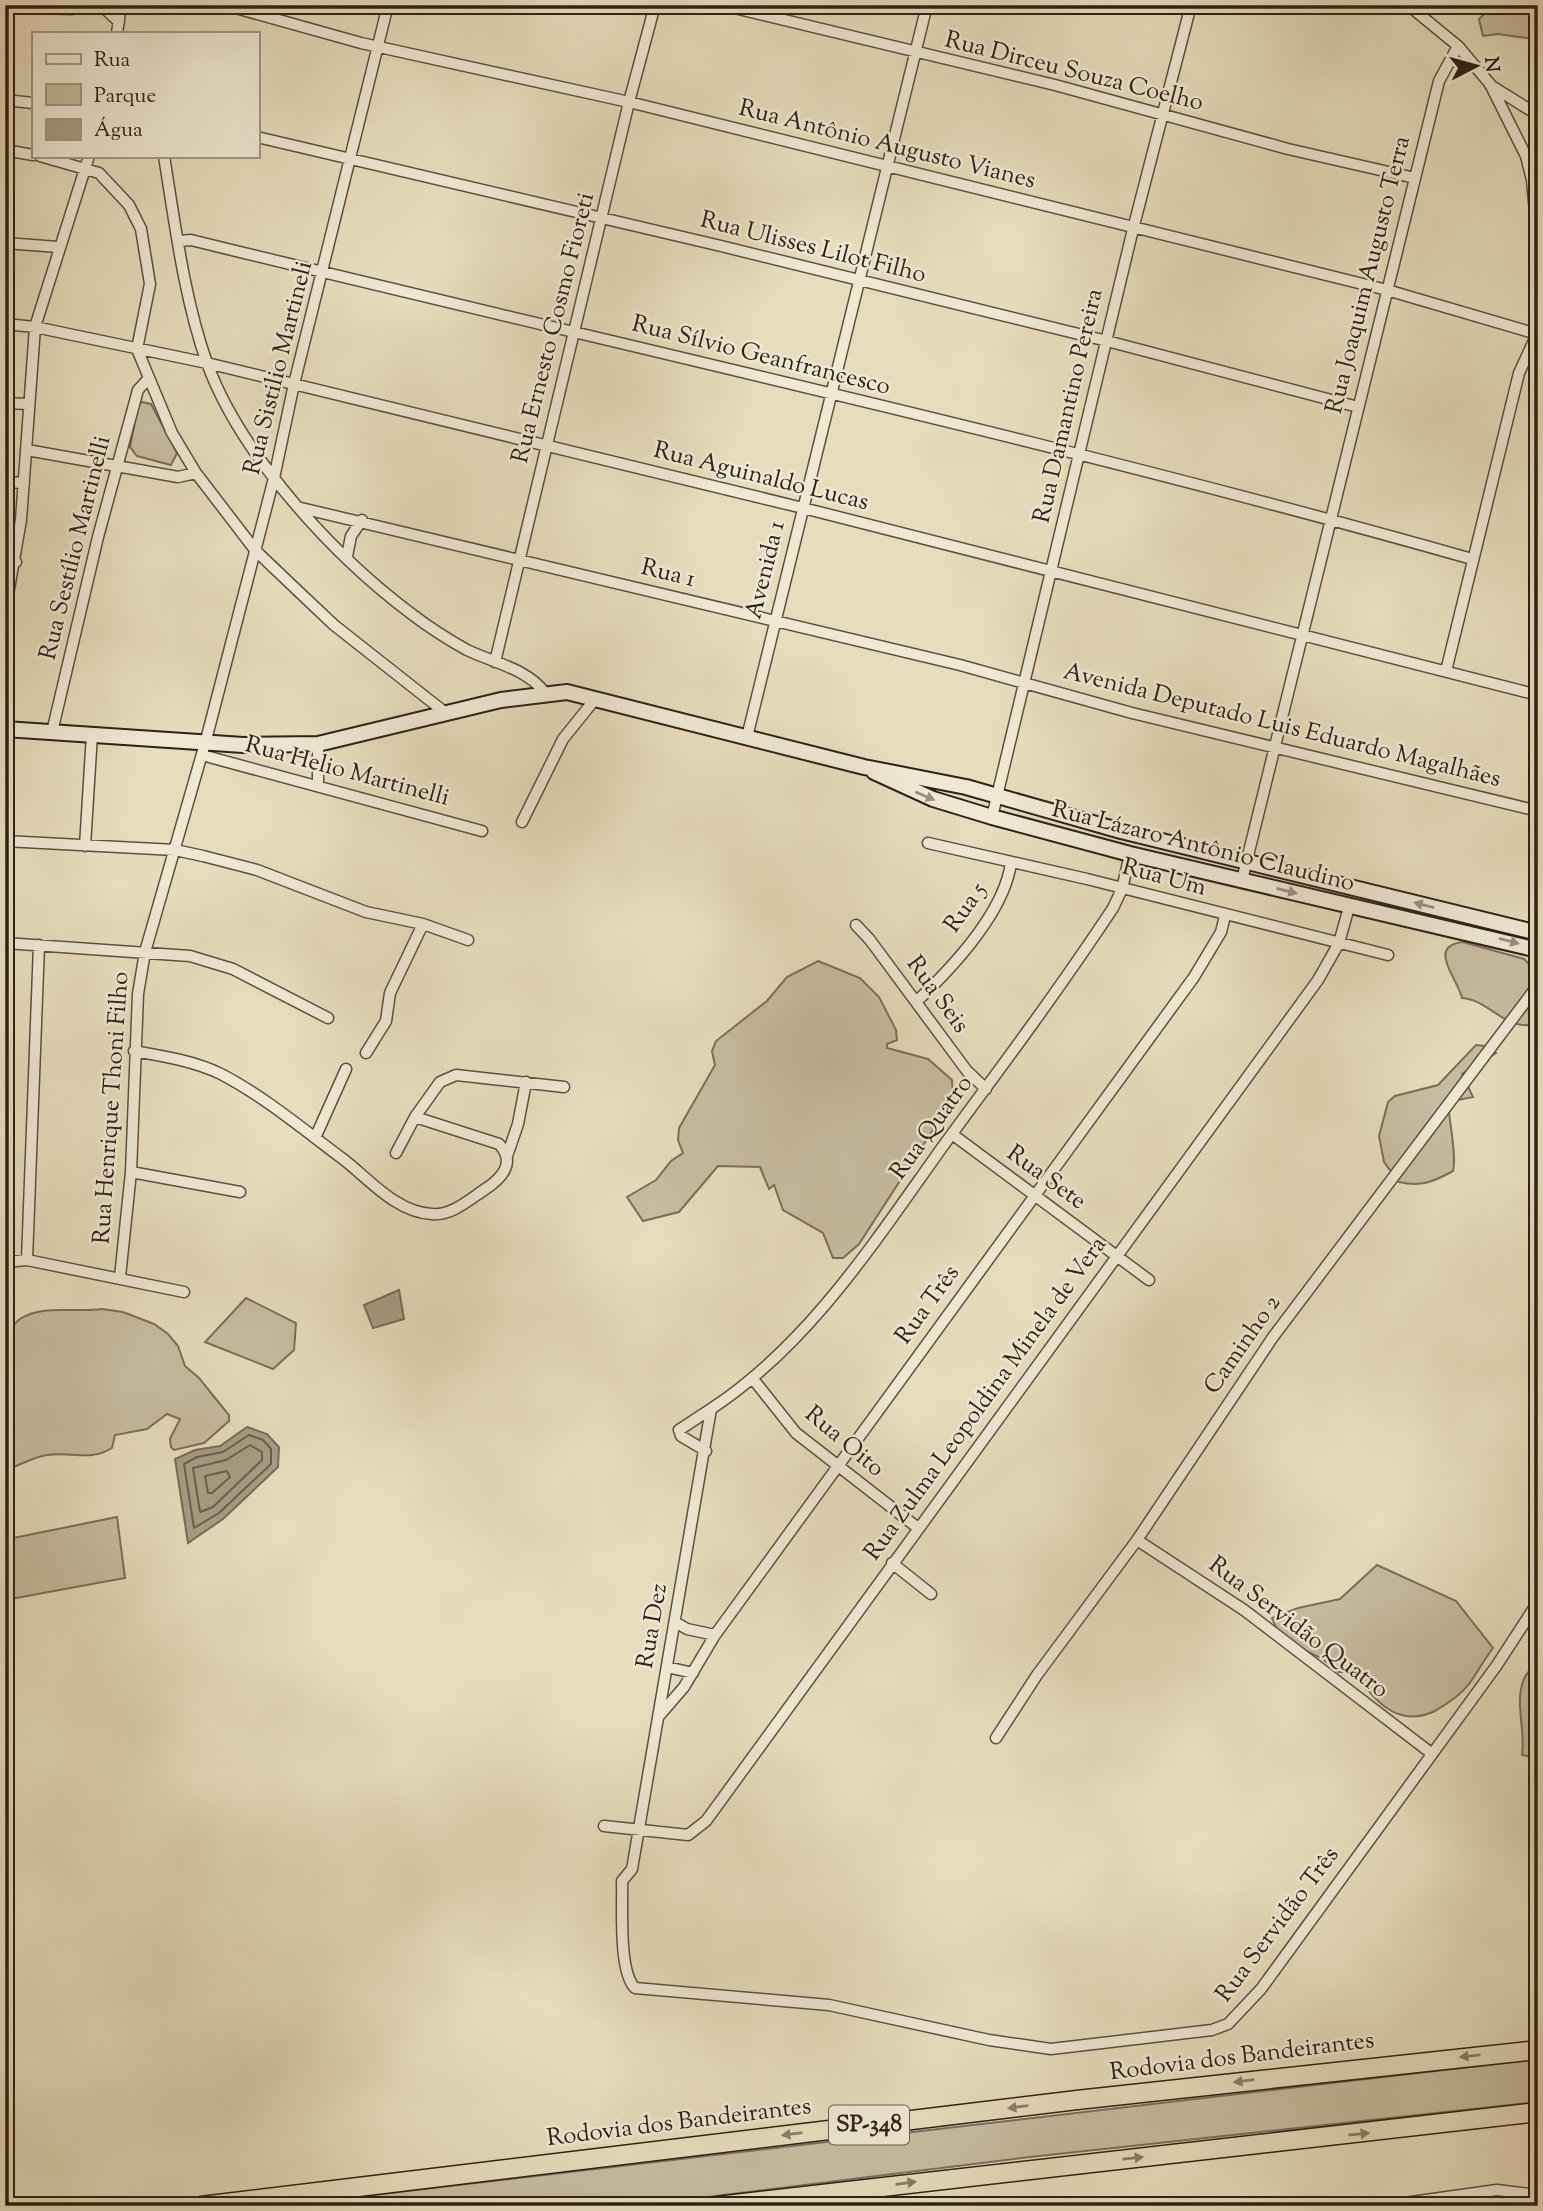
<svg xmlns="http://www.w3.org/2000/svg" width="1543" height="2211" viewBox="0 0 1543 2211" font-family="'Sorts Mill Goudy',serif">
	<rect width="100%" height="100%" fill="#e7ddbd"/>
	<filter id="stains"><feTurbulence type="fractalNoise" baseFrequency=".00286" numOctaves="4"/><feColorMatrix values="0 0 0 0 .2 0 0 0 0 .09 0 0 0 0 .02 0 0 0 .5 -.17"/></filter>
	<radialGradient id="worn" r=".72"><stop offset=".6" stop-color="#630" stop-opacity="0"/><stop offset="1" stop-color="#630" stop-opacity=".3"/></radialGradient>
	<!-- green -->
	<path fill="#c8bda1" stroke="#7c6e5c" stroke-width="2" d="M1493,5H1538V45L1534,39L1498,34L1483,36L1479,19Z
		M142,402L151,404L177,453L171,465L137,456L130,447L138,405Z
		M1463,942L1524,959L1536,971L1538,1023C1506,1034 1491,1000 1462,998C1458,979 1426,946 1463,942Z
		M818,961L860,978L879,997L896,1030L897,1040L887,1044V1048L928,1059L952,1080L953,1099L859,1244L843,1258H833L823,1233L783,1210L774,1185L769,1189L760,1167L718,1166L679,1212L643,1221L627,1197L656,1180L671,1161L683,1153L678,1140L679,1128L715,1065L712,1051L716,1041L767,1001L787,977Z
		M1476,1045L1485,1046L1496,1053L1462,1074L1473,1097L1448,1102C1449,1121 1457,1156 1453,1171C1433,1182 1421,1187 1399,1182L1384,1162L1379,1136L1388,1102L1395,1096L1438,1085Z
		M246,1298L296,1323L294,1350L273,1369L205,1342Z
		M102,1309L123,1312L154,1324L168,1334L178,1346L185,1366L199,1378L229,1415V1421L204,1443L174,1450L171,1447L170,1439L180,1419L167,1414L147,1429L115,1435L112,1448C90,1462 71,1451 47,1455C33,1457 19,1466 5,1470V1336C10,1331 14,1323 20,1319C42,1304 77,1313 102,1309Z
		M117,1517L125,1578L5,1600V1562L11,1560L13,1538Z
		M1377,1565L1456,1601L1493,1648C1484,1660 1477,1673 1469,1684C1460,1696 1447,1704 1435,1711C1395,1730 1372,1697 1350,1666L1344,1672H1338C1317,1647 1284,1653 1272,1618L1298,1608L1340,1599Z
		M1538,1661V1758L1522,1755C1526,1731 1514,1702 1524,1679C1526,1673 1534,1666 1538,1661Z
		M1538,2059V2102L1030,2157L635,2206H278Z"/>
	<!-- water -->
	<path fill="#a89d85" stroke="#786b59" stroke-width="2" d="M399,1290L404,1319L373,1328L364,1305Z
		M247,1427L267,1434L279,1447L278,1467L223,1519L188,1543L175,1459L195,1450L220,1446Z"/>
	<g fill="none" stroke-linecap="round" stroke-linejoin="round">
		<!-- shore -->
		<path stroke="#6c5e4e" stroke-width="2" d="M249,1435L263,1440L271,1449V1464L219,1513L194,1528L184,1464L197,1457L223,1452Z
			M250,1445L262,1452V1460L213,1507L200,1512L193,1468L226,1460Z
			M227,1471L230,1477L212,1493H208L205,1476Z"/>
		<defs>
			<path id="street" d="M101,5L119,22
				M225,5L361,43L629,102L1387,290L1537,334
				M722,5L1055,85L1288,149L1415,178
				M1408,5L1458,46L1490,84L1526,156L1532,180L1538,242
				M5,7L72,9L91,5
				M117,33L121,5
				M1490,85L1538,115
				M5,100L33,103
				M257,137L721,246L1107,341L1358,407
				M5,150L33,155
				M40,156L99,173L129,205L141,229L150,284L137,349L172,433L196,473L255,550L298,591L334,625L447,714
				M164,156C175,224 184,298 207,363C241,456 335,557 413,615C430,628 449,640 467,650C492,662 528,669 545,693
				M180,241L191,240C618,345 1049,439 1472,559
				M5,243L58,247
				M5,324L35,327L207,363L803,508L1530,693
				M5,403L28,404
				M27,450L178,477L196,473
				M5,482L24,483
				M301,508L960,665L1132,713L1530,809
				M347,556L351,536L362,520
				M5,561L16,562
				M5,612L21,520L35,327L89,156
				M495,662L629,102L655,5
				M1446,671L1519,373L1538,332
				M52,732L98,537L138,390L148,379
				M747,737L927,5
				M202,755L482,831
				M318,785V744
				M992,817L1133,229L1191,5
				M522,822L563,739L596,698
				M5,841L175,850L203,856L257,870L366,912L423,924L468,940
				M928,843L1087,879L1388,955
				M85,846L92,734
				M1130,854L1122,889L1113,908C1060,988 1003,1065 946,1142C877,1238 811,1343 711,1409L632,1869L622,1881C623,1906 618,1971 635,1988L829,2005L989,2040L1051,2049L1212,2030L1228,2024L1261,1989L1497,1665L1538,1602
				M1242,880L1439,81L1458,46
				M856,925L870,940L967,1071L986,1089
				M5,943L190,956L233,969L328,1018
				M916,1002C952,968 1004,913 1011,863
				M134,1051C163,1056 194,1061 221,1074C265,1097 304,1130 343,1159C369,1179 397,1213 432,1214C451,1216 469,1200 484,1190C501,1179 517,1163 499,1144L415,1117L396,1153
				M366,1053L386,1021L390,993L423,924
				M415,1117L440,1082L456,1075L564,1087
				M952,1134L1149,1280
				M315,1138L346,1069
				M507,1156L518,1124L526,1082
				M131,1172L240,1192
				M27,1260L39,945
				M5,1262L27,1260L184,1292
				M120,1277L131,1172L138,994L145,952L206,740L274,478L294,384L388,5
				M753,1379L796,1433L918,1528
				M706,1451L681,1436L679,1430L711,1409
				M1137,1540L1244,1610L1431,1753
				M892,1563L931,1594
				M675,1622L687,1629L715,1635
				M667,1667L693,1673
				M659,1716L684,1687L715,1635L1194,977L1221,932L1225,916
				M996,1738L1037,1675L1137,1540L1273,1337L1538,985
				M604,1826L688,1835L706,1821L1318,980L1339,943L1349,907
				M1383,2206L1497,2190L1538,2195"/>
			<path id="secondary" d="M5,729L243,745L318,744L501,700L567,692L864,767L966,787L1121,831L1538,933
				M874,772L933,799L992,817L1130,854L1538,950"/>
			<path id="highway" d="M201,2206L1077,2100L1538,2050
				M717,2206L1538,2112"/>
		</defs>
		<!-- street casing -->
		<use href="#street" stroke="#5d4f40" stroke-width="13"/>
		<!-- secondary casing -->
		<use href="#secondary" stroke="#2f2017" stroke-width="18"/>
		<!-- highway casing -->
		<use href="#highway" stroke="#2f2017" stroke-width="21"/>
		<!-- street -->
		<use href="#street" stroke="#efe9d4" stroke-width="10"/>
		<!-- secondary -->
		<use href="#secondary" stroke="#efe9d4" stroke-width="14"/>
		<!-- highway -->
		<use href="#highway" stroke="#e7ddbd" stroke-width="18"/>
	</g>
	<!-- one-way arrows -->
	<defs><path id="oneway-solid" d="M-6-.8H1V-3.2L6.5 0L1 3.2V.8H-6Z" transform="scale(1.75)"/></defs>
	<g fill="#998f7f">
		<use href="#oneway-solid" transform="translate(925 796) rotate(23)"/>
		<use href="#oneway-solid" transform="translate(1287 891) rotate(14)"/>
		<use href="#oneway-solid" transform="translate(1424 905) rotate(-166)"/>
		<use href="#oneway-solid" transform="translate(1509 941) rotate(15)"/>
	</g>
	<g fill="#8b7e6a">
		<use href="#oneway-solid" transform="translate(1470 2056) rotate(174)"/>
		<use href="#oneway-solid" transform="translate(1244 2081) rotate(173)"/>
		<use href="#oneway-solid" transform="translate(1018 2107) rotate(173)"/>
		<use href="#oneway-solid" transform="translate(792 2134) rotate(173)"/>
		<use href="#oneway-solid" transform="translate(1359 2134) rotate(-6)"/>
		<use href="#oneway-solid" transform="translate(1133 2158) rotate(-6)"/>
		<use href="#oneway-solid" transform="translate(906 2183) rotate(-7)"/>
	</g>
	<g text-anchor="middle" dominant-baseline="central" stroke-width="5" stroke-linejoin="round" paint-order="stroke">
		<!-- shield labels -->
		<rect fill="#efe9d4" stroke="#695c50" stroke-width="2" x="829" y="2105.5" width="80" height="39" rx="5"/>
		<g font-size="23" font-weight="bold" fill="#2f2017">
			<text x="869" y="2125">SP-348</text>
		</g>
		<!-- street labels -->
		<g font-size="24" fill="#2f2017" stroke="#efe9d4">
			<text transform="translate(1074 72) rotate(14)">Rua Dirceu Souza Coelho</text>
			<text transform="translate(887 145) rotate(14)">Rua Antônio Augusto Vianes</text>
			<text transform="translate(813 248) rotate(14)">Rua Ulisses Lilot Filho</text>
			<text transform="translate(1369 275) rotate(-76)">Rua Joaquim Augusto Terra</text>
			<text transform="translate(554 328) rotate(-76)">Rua Ernesto Cosmo Fioreti</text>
			<text transform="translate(761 356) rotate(14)">Rua Sílvio Geanfrancesco</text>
			<text transform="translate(279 368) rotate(-76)">Rua Sistilio Martineli</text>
			<text transform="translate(1069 406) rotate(-77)">Rua Damantino Pereira</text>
			<text transform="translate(761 477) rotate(14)">Rua Aguinaldo Lucas</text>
			<text transform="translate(76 548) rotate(-76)">Rua Sestílio Martinelli</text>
			<text transform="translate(766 570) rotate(-76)">Avenida 1</text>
			<text transform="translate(668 574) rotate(14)">Rua 1</text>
			<text transform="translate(1282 726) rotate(14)">Avenida Deputado Luis Eduardo Magalhães</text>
			<text transform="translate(347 772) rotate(15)">Rua Helio Martinelli</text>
			<text transform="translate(1203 847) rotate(14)">Rua Lázaro Antônio Claudino</text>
			<text transform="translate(1164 878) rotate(15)">Rua Um</text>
			<text transform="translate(966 908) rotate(-55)">Rua 5</text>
			<text transform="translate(937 995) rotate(54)">Rua Seis</text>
			<text transform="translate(112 1108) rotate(-86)">Rua Henrique Thoni Filho</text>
			<text transform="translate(932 1128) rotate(-54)">Rua Quatro</text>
			<text transform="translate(1046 1178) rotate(36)">Rua Sete</text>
			<text transform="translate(928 1305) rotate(-54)">Rua Três</text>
			<text transform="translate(1243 1345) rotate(-55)">Caminho 2</text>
			<text transform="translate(986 1399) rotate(-54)">Rua Zulma Leopoldina Minela de Vera</text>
			<text transform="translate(844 1442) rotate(40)">Rua Oito</text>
			<text transform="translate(653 1626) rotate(-80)">Rua Dez</text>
			<text transform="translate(1298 1628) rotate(37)">Rua Servidão Quatro</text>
			<text transform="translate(1278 1925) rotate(-53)">Rua Servidão Três</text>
			<text transform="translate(1242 2057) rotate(-7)">Rodovia dos Bandeirantes</text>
			<text transform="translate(679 2123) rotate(-7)">Rodovia dos Bandeirantes</text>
		</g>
	</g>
	<!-- margin -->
	<rect width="1543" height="2211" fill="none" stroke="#e7ddbd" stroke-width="28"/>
	<rect x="7" y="7" width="1529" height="2197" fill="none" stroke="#2f2017" stroke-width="3.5"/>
	<rect x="14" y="14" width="1515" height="2183" fill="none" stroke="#2f2017" stroke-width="2"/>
	<!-- legend -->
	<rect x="32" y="32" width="228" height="126" fill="#efe9d4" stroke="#a29988" stroke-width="2"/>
	<rect x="46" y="54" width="35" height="10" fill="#efe9d4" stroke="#a29988" stroke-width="2"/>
	<text x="94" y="66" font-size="21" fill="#2f2017">Rua</text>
	<rect x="46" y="84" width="35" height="21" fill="#c8bda1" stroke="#a29988" stroke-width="2"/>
	<text x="94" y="102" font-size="21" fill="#2f2017">Parque</text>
	<rect x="46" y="119" width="35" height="21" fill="#a89d85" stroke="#a29988" stroke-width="2"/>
	<text x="94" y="136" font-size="21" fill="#2f2017">Água</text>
	<!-- north arrow -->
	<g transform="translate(1476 66) rotate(84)" stroke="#efe9d4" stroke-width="5" paint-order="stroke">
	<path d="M0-5L12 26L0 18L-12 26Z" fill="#2f2017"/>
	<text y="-10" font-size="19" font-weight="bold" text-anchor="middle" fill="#2f2017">N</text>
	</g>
	<rect width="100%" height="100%" filter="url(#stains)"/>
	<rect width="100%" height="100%" fill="url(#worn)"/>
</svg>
